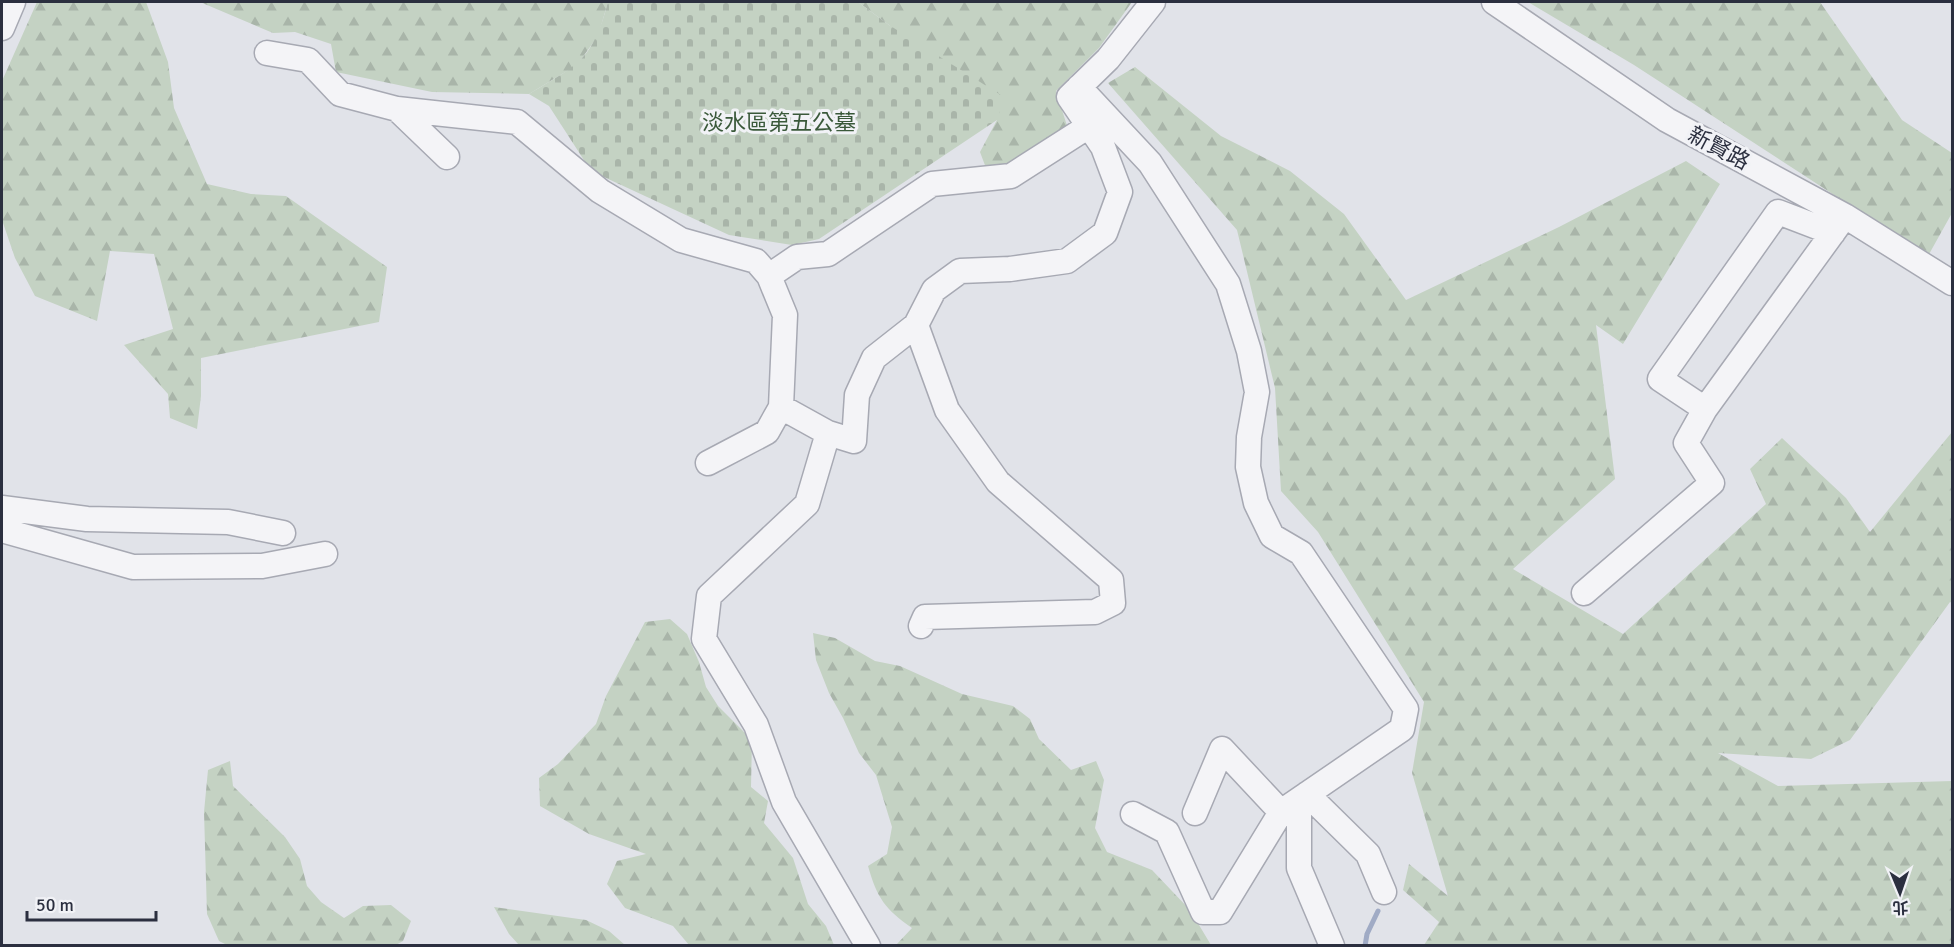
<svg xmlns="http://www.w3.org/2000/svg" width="1954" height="947" viewBox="0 0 1954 947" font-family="Signika,'Noto Sans TC',sans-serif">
	<defs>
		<pattern id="forest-firs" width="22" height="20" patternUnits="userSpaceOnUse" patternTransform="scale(1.5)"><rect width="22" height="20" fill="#c4d2c3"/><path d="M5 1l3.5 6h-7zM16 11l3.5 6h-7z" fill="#a9b5a9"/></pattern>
		<pattern id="cemetery-stones" width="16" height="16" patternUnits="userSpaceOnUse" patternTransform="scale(1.5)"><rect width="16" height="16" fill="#c4d2c3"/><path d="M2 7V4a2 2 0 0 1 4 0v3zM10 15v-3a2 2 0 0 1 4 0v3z" fill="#a9b5a9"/></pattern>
	</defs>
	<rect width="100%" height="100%" fill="#e1e3e9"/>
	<!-- forest -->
	<path fill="url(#forest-firs)" d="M37,2H146L168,62L174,108L207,184L251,194L286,196L387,267L379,322L201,358V396L197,429L170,418L168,394L124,345L173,329L154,254L110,251L97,321L35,296L15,258L2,220V81Z
		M200,2H608L598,36L577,65L529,94L432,92L336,72L331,44L295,32L273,33Z
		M858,2H1132L1099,48L1056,91L1069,132L989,176L980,152L997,120L889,25Z
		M1528,2H1820L1902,120L1952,153V213L1928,256L1634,65Z
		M1135,67L1221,136L1290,171L1344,214L1406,300L1559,227L1686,161L1720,184L1623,344L1596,325L1615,479L1513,569L1623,634L1766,504L1750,469L1782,438L1846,498L1870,532L1952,432V603L1950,602L1850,740L1811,759L1718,753L1778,786L1952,781V945H1424L1439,922L1403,890L1409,864L1448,896L1412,773L1424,702L1318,532L1281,491L1275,388L1237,230L1108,83Z
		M670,619L687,634L699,662L706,687L718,706L752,740L751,787L768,801L764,823L793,858L808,904L826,926L834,945H689L673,926L625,908L607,884L617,861L646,854L589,834L540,806L539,778L558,764L596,724L606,696L645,622Z
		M813,633L835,638L875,661L900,666L962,694L1013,706L1030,719L1039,739L1071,770L1096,761L1104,780L1095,828L1107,852L1152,870L1190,910L1211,945H896L912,928C885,909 877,898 868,866L887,854L892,827L876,775L859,753L843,718L829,693L816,660Z
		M230,761L233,786L285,837L300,859L307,886L321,902L344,918L363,906L391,905L411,921L403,941L394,946H229L219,941L207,914L204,812L208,770Z
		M494,907L586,920L609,931L625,945H519L509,934Z"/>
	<!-- cemetery -->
	<path fill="url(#cemetery-stones)" d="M608,2H858L889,25L1004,97L997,120L819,239L792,245L729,235L591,171L549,106L529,94C579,64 592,61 608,2Z"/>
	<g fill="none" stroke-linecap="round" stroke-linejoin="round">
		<!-- stream -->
		<path stroke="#a0abc5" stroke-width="5" d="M1365,946L1367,934L1378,911"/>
		<defs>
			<path id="minor" d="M1494,2L1667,120L1845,216L1952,283
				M2,28L13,2
				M267,53L308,60L340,94L397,109L517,122L600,191L681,240L756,261L769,276L785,315L781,407L828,433L854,441L857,395L874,358L916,325L934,290L960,271L1010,269L1067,261L1105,233L1120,192L1103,147L1069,97L1108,59L1153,2
				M1079,87L1150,163L1228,284L1249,351L1257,392L1249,437L1248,467L1256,503L1272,536L1301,553L1406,709L1402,729L1281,812L1220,912H1203L1167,832L1133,814
				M397,109L447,157
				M769,276L797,257L828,254L932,184L1011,176L1089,126
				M916,325L947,410L998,482L1111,580L1113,603L1095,612L925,617L921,626
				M1705,409L1660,379L1778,212L1833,233
				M828,433L807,504L709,596L704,639L756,725L784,802L868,946
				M708,463L767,432L781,407
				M2,508L87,519L228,522L283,533
				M2,530L133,567L262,566L325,554
				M1584,593L1712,483L1686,443L1705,409L1845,216
				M1307,794L1368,854L1384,892
				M1299,802V868L1332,946
				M1195,813L1222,749L1281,812"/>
		</defs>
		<!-- minor casing -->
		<use href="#minor" stroke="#a7a9b3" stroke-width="27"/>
		<!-- minor -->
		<use href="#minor" stroke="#f4f4f7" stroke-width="24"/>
	</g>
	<g text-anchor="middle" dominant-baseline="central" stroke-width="6" stroke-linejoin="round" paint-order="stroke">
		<!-- park labels -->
		<g font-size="22" fill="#3a593a" stroke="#f1f2f6">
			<text x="779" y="122">淡水區第五公墓</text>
		</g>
		<!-- street labels -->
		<g font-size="22" fill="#2b2f3f" stroke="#f1f2f6">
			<text transform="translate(1719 148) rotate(28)">新賢路</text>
		</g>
	</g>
	<!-- border -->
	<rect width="1954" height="947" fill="none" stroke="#2b2f3f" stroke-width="6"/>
	<!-- north arrow -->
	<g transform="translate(1900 893) rotate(178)" stroke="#f1f2f6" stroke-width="4.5" paint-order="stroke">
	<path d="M0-4.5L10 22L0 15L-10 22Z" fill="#2b2f3f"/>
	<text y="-9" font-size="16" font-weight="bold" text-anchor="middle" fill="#2b2f3f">北</text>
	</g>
	<!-- scale -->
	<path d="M27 911v9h129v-9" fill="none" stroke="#2b2f3f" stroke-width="3"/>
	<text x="36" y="911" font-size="18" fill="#2b2f3f" stroke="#f1f2f6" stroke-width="4.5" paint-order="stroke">50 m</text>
</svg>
